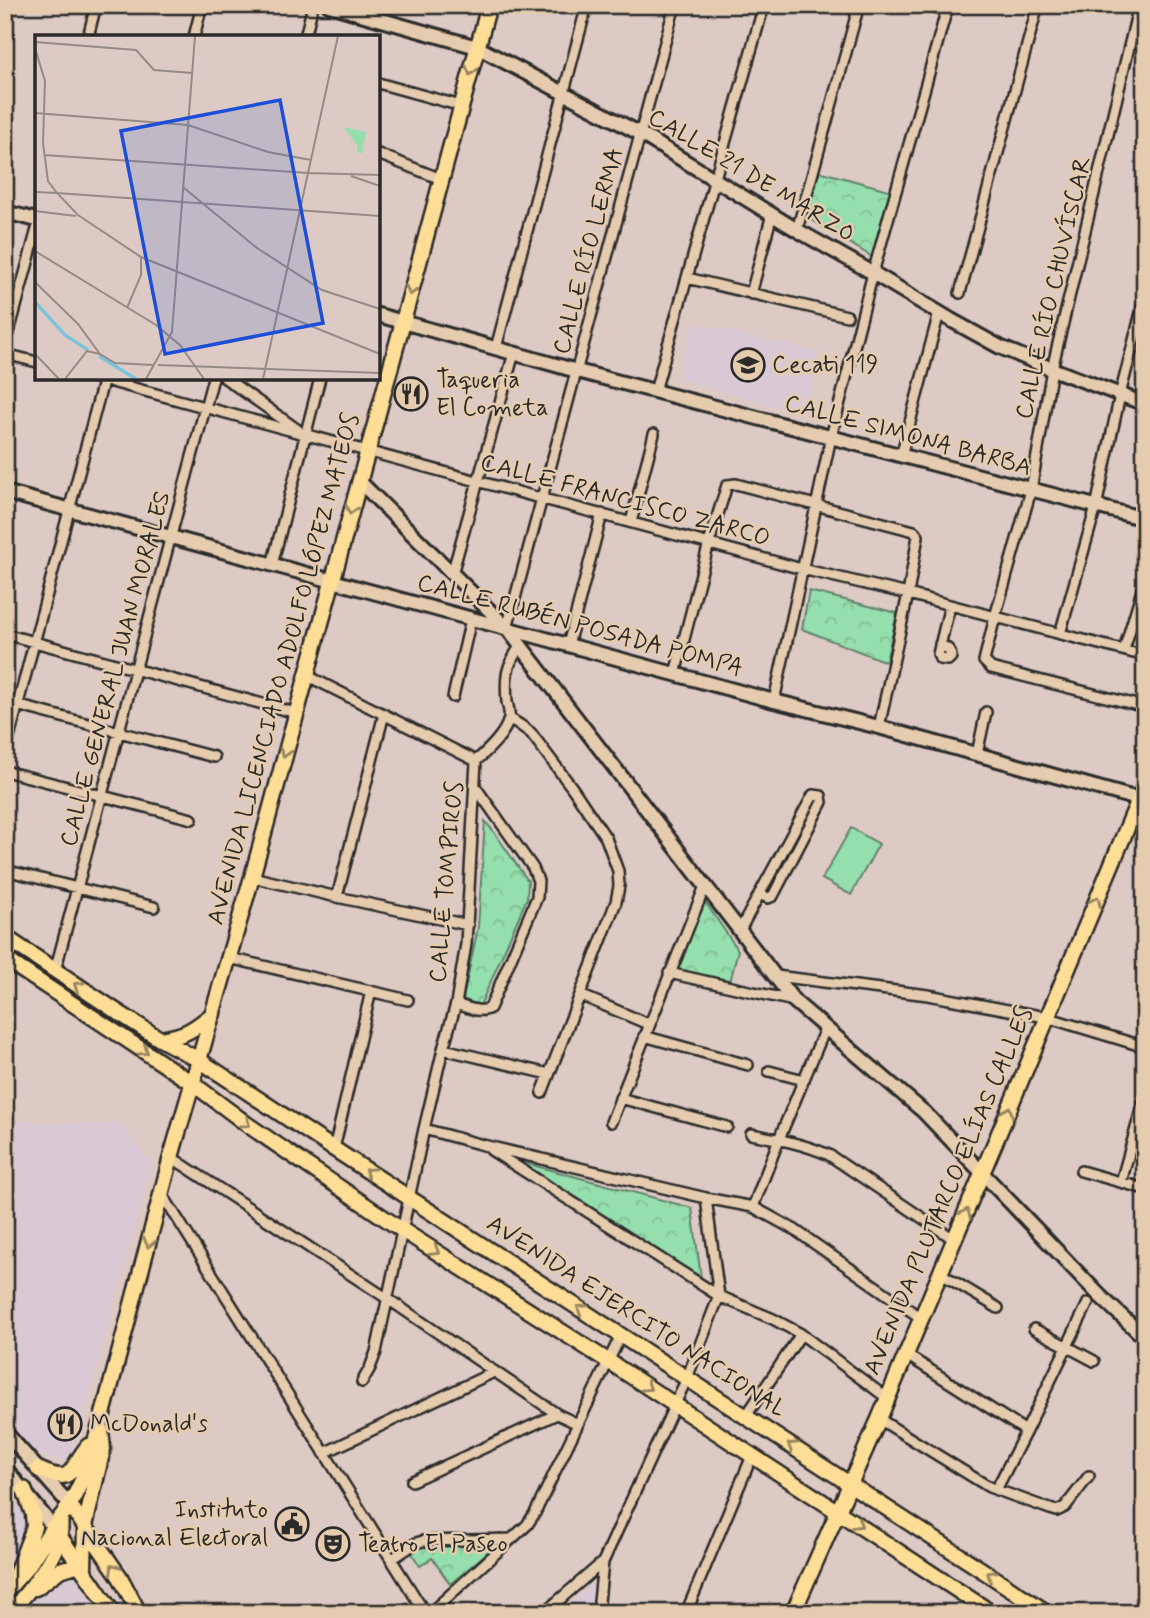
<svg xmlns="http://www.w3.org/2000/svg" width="1150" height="1618" viewBox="0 0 1150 1618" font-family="Mynerve,sans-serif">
	<defs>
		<pattern id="park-crowns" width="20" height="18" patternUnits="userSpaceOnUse" patternTransform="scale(1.75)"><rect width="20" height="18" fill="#95dead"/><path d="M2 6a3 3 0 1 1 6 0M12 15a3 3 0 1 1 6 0" fill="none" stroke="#81bf95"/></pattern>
	</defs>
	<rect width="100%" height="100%" fill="#decac4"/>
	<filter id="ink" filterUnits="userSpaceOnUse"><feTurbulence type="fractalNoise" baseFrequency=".0143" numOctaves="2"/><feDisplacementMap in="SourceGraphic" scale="14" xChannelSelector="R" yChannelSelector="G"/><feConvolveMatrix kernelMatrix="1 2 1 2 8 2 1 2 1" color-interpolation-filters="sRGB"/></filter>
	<g filter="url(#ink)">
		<!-- built -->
		<path fill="#d9c9d4" d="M693,323L819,352L804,415L677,378Z
			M5,1120L107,1125L116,1120L152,1163L71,1461L38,1455L5,1423Z
			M5,1488L30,1521L31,1527L5,1583Z
			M66,1572L83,1578L106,1613H18L59,1573Z
			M595,1581L590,1613H560Z"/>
		<!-- park -->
		<path fill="url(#park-crowns)" stroke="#60846c" stroke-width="2" d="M818,171L892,191L874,258L807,217Z
			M809,591L897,613L886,662L802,629Z
			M485,821L494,832L528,881L527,898L480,1006L463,999L478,927Z
			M703,899L738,950L730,982L675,969Z
			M521,1162L692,1208L701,1278Z
			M423,1544L494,1547L450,1584L432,1558L420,1566L411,1552Z"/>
		<!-- pitch -->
		<path fill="#95dead" stroke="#60846c" stroke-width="2" d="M851,828L879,844L851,895L822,879Z"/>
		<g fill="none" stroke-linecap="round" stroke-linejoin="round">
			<defs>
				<path id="street" d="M1139,5L1052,369L1031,490L995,617L984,661L991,668L1145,707
					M88,37L96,5
					M194,37L202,5
					M305,37L313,5
					M378,83L461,106
					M378,154L441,179
					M797,230L859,5
					M687,278L847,316
					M960,293L1038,5
					M751,294L772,214
					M5,347L37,229
					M496,348L587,5
					M5,354L37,362
					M97,378L802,569L908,594L1145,656
					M225,378L298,430
					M655,391L764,5
					M901,456L939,313
					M631,522L654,434
					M272,565L320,378
					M452,574L514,353
					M507,628L675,5
					M5,634L296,713
					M1060,634L1096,507L1120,395L1145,297
					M940,644C946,647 951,650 951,657L948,660L940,659L938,654L950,605
					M568,645L602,514
					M1124,650L1145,580
					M675,674L709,543L727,485L736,484L910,530L914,531L918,536L908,594L879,727
					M306,675L476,761
					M453,697L471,619
					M774,701L831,437L873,273L948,5
					M5,702L214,757
					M509,718L520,725L531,733L573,789L606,838L618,871L619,886L616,902L542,1093
					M5,753L104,378
					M977,754L986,712
					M5,771L192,819
					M5,870L154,907
					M252,877L337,897L468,925
					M337,897L384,714
					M740,930L813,795L821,796L822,802L773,896L768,898L759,894
					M229,958L408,1000
					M55,971L213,378
					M669,973L794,1001
					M776,976L928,995L1046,1017L1145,1047
					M580,995L648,1024
					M456,1004C466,1007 480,1014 490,1008L537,897L538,881L533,868L474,785
					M644,1036L748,1065
					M443,1049L549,1074
					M769,1071L804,1080
					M620,1098L727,1127
					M611,1122L705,886
					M424,1129L483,1145L706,1198L753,1207L795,1230L921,1318
					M751,1134C778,1139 804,1144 829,1155L955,1240
					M334,1149L371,991
					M491,1150L719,1296L773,1319L801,1334L887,1398
					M171,1157L388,1299L557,1414L578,1424
					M1081,1171L1145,1189
					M1121,1182L1145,1096
					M162,1194L425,1613
					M753,1207L779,1139L825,1029
					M940,1273L998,1308
					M1034,1329L1094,1361
					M905,1354L1026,1431
					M362,1382L370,1368L376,1352L424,1129L443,1049L456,1004L466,944L476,761C487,751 506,734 509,718C510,713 508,706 507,702C505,676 506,666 521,645
					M746,1416L801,1334
					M879,1419L989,1487L1050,1509L1057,1511L1065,1507L1089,1476
					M324,1453L494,1372
					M412,1481L557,1414
					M996,1490L1026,1431L1088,1303
					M392,1559L416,1543L423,1541L512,1539
					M430,1613L527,1525L535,1513L621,1335
					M544,1613L603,1562
					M599,1613V1602L603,1562L687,1378L719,1296L706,1198
					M686,1613L752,1456"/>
				<path id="secondary" d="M329,5L477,47L639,133L797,230L873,273L951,320L1000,347L1052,369L1145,404
					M5,212L37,220
					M378,315L577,371L1145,519
					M359,481L507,628L794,1001L924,1112L1099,1295L1145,1338
					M5,492L774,701L879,727L1145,801
					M5,1432L70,1505
					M5,1468L53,1527"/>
				<path id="primary" d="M5,937L116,1011L160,1039L199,1060L334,1149L1048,1613
					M5,959L192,1083L248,1125L402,1230L608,1361L992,1613
					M160,1039C185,1036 194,1029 213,1014
					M38,1469C75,1486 68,1470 88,1446
					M70,1505L120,1577L139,1613
					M56,1531L113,1613
					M84,1570L85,1526L103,1449L101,1430
					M16,1574L34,1527L33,1514L24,1489
					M36,1588L60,1570L79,1564
					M5,1592L28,1566L53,1527L70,1505L85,1474L101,1422L171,1157L252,877L489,5
					M9,1613C26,1595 55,1560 60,1534C61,1529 60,1523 61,1518
					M793,1613L879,1419L1145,785"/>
			</defs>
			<!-- street casing -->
			<use href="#street" stroke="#2b2b2b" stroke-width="14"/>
			<!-- secondary casing -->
			<use href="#secondary" stroke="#2b2b2b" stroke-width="18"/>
			<!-- primary casing -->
			<use href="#primary" stroke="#2b2b2b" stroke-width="19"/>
			<!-- street -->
			<use href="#street" stroke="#e6ccae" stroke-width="9"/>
			<!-- secondary -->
			<use href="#secondary" stroke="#e6ccae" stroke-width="12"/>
			<!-- primary -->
			<use href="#primary" stroke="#fedd96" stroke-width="14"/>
		</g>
		<!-- one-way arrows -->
		<defs><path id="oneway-chevron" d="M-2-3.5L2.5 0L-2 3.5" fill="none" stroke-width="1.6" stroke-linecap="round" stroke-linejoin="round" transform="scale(1.75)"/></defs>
		<g stroke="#948460">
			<use href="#oneway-chevron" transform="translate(471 71) rotate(105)"/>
			<use href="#oneway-chevron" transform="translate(411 291) rotate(105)"/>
			<use href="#oneway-chevron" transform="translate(351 510) rotate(105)"/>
			<use href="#oneway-chevron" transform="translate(285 753) rotate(105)"/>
			<use href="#oneway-chevron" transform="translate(1096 901) rotate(-67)"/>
			<use href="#oneway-chevron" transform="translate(78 986) rotate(-147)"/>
			<use href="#oneway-chevron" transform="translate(144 1051) rotate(34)"/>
			<use href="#oneway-chevron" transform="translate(1008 1111) rotate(-68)"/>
			<use href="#oneway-chevron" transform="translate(246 1123) rotate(36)"/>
			<use href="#oneway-chevron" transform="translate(369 1172) rotate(-147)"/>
			<use href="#oneway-chevron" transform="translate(966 1213) rotate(-67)"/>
			<use href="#oneway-chevron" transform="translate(149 1243) rotate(105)"/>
			<use href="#oneway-chevron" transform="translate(435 1251) rotate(32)"/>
			<use href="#oneway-chevron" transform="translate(581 1309) rotate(-147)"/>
			<use href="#oneway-chevron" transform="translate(647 1387) rotate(34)"/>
			<use href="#oneway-chevron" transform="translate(792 1446) rotate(-147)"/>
			<use href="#oneway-chevron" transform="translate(858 1524) rotate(33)"/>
			<use href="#oneway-chevron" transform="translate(114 1568) rotate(-124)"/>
			<use href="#oneway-chevron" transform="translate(991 1575) rotate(-147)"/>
		</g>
	</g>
	<!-- icons -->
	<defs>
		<symbol id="school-ring" viewBox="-11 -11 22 22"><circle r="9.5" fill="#e6ccae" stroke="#2b2b2b" stroke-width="1.5"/><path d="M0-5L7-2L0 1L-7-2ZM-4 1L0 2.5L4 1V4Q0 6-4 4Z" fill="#2b2b2b"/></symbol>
		<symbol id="restaurant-ring" viewBox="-11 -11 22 22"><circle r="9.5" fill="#e6ccae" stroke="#2b2b2b" stroke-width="1.5"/><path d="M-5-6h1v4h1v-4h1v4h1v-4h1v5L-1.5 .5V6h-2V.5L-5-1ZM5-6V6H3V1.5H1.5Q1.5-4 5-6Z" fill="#2b2b2b"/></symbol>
		<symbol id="civic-ring" viewBox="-11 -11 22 22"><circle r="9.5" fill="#e6ccae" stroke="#2b2b2b" stroke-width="1.5"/><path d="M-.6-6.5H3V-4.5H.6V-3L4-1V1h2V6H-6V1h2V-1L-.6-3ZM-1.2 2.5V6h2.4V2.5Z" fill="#2b2b2b"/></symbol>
		<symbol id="theatre-ring" viewBox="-11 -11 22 22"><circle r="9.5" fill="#e6ccae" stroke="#2b2b2b" stroke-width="1.5"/><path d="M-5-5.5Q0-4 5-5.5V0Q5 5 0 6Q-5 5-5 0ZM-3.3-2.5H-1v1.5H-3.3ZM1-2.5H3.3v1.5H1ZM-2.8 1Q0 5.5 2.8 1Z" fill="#2b2b2b"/></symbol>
	</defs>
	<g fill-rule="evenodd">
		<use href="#school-ring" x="729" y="346" width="38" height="38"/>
		<use href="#restaurant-ring" x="392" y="375" width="38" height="38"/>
		<use href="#restaurant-ring" x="46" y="1405" width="38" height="38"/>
		<use href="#civic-ring" x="273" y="1505" width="38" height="38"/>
		<use href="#theatre-ring" x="314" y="1525" width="38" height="38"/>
	</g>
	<g text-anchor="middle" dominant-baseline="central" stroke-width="5" stroke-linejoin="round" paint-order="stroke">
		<!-- street labels -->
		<g font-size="24" fill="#2b2b2b" stroke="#e6ccae">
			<text transform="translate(751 176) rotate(31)">CALLE 21 DE MARZO</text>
			<text transform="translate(589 251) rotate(-75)">CALLE RÍO LERMA</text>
			<text transform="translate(1054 288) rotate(-77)">CALLE RÍO CHUVÍSCAR</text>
			<text transform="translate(908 436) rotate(15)">CALLE SIMONA BARBA</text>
			<text transform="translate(625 501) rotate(15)">CALLE FRANCISCO ZARCO</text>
			<text transform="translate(580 626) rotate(15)">CALLE RUBÉN POSADA POMPA</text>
			<text transform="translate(116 669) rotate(-75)">CALLE GENERAL JUAN MORALES</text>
			<text transform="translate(284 669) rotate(-75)">AVENIDA LICENCIADO ADOLFO LÓPEZ MATEOS</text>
			<text transform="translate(447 882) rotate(-85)">CALLE TOMPIROS</text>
			<text transform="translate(949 1191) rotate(-67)">AVENIDA PLUTARCO ELÍAS CALLES</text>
			<text transform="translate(636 1317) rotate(33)">AVENIDA EJERCITO NACIONAL</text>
		</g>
		<!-- poi labels -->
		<g font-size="24" fill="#2b2b2b" stroke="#e6ccae" text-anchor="start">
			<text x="772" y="365">Cecati 119</text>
			<text x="436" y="380">Taqueria<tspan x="436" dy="28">El Cometa</tspan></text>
			<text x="90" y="1424">McDonald's</text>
			<text x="268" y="1510" text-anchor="end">Instituto<tspan x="268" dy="28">Nacional Electoral</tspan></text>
			<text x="358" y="1544">Teatro El Paseo</text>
		</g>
	</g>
	<!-- overview -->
	<g transform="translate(35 35)">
		<rect width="345" height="345" fill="#decac4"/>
		<path d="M308,92L331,97L327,119L322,117V110Z" fill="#95dead"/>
		<path fill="none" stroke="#7cc4dc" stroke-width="3.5" d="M0,267L30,300L53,315M64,321L101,344"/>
		<path fill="none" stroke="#968a87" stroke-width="2" d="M0,7L101,15L119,35L157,38M0,13L10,46L8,108L13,146L22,158L345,181M0,78L153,90L233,117L276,125M9,120L273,138M273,138L345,140M316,141L345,151M149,153L222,213L287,255L345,274M0,157L22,158L43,180L106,222L345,319M0,176L41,181M0,216L121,290L145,310L169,344M0,247L43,289L65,319L80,328L118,330M92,273L106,240V222M0,319L24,344M123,330L345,338M30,344L52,316L65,319M111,344L137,297L160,1M228,344L303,1"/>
		<path fill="#1d4ed8" fill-opacity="0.15" stroke="#1d4ed8" stroke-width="3.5" d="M245,65L288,288L130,319L86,96Z"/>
		<rect width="345" height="345" fill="none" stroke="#2b2b2b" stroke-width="3.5"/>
	</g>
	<!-- margin -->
	<rect width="1150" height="1618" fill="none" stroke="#e6ccae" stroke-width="28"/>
	<rect x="14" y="14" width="1122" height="1590" fill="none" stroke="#2b2b2b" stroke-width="2.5" filter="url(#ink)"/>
</svg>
